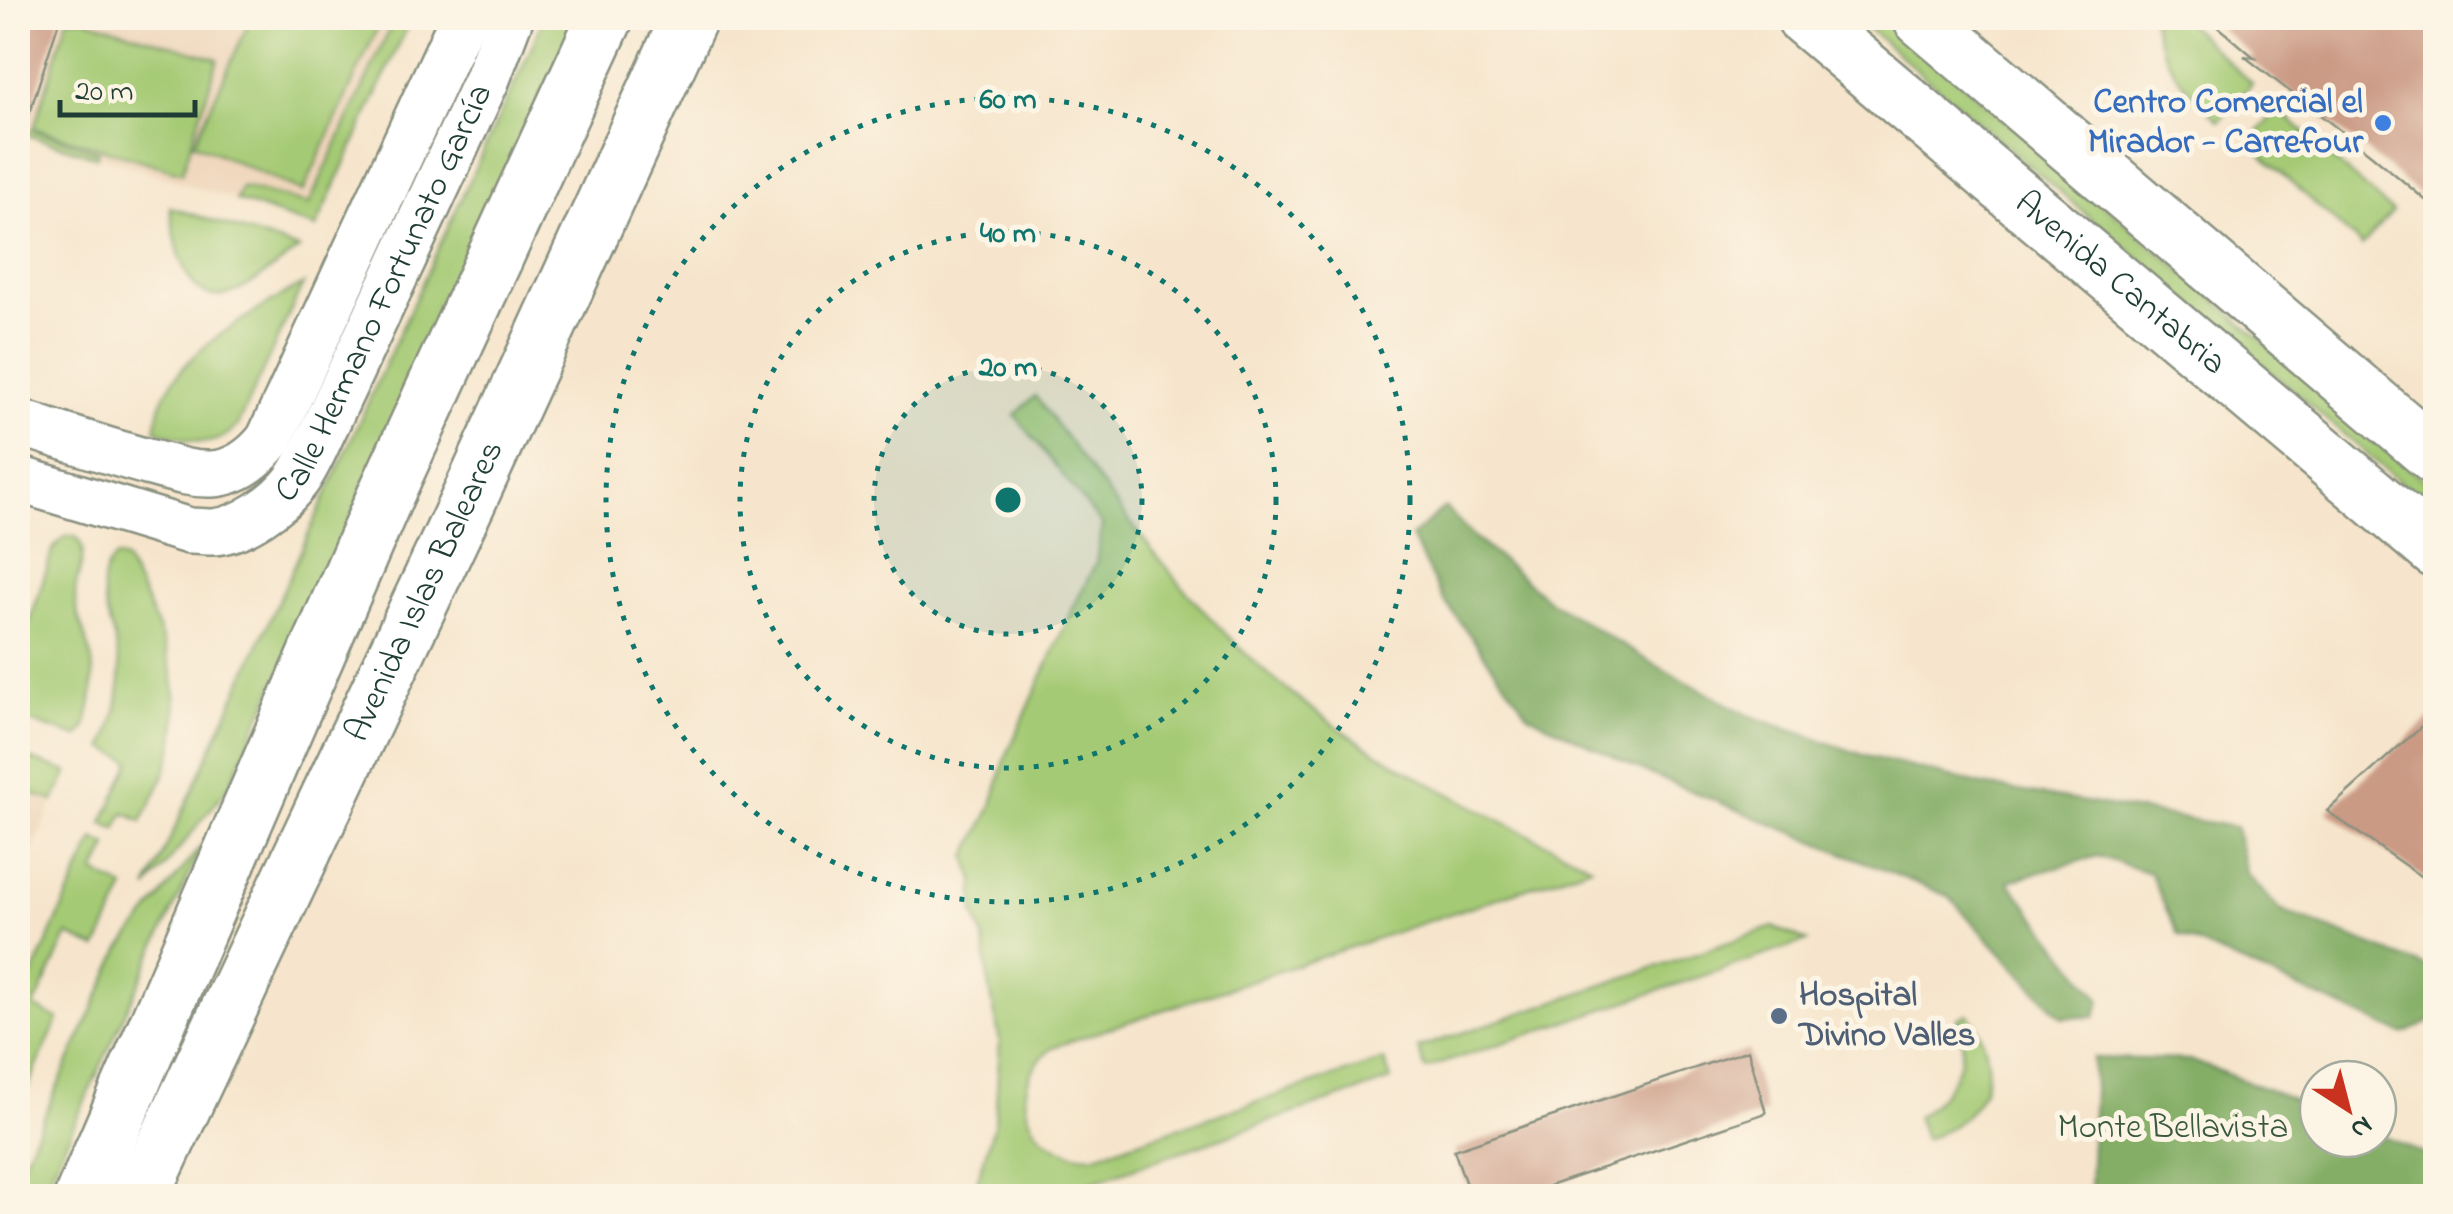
<svg xmlns="http://www.w3.org/2000/svg" width="2453" height="1214" viewBox="0 0 2453 1214" font-family="'Indie Flower',sans-serif">
	<rect width="100%" height="100%" fill="#fcf5e5"/>
	<filter id="ink" filterUnits="userSpaceOnUse"><feTurbulence type="fractalNoise" baseFrequency=".01" numOctaves="2"/><feDisplacementMap in="SourceGraphic" scale="20" xChannelSelector="R" yChannelSelector="G"/><feConvolveMatrix kernelMatrix="1 2 1 2 8 2 1 2 1" color-interpolation-filters="sRGB"/></filter>
	<filter id="wash" filterUnits="userSpaceOnUse"><feTurbulence type="fractalNoise" baseFrequency=".0048" numOctaves="4" result="noise"/><feDisplacementMap in="SourceGraphic" scale="40" xChannelSelector="R" yChannelSelector="G"/><feGaussianBlur stdDeviation="2.25" result="paint"/><feColorMatrix in="noise" values="0 0 0 0 0 0 0 0 0 0 0 0 0 0 0 0 0 1.4 0 .05"/><feComposite in="paint" operator="in"/></filter>
	<g filter="url(#wash)">
		<rect width="100%" height="100%" fill="#f6e5cc"/>
		<!-- built -->
		<path fill="#efd6bb" d="M18,18H411L316,228L236,200L18,131Z
			M18,789L54,801L18,882Z"/>
		<!-- green -->
		<path fill="#a5ca75" stroke="#628454" stroke-width="2.5" d="M68,18H82L218,59L182,173L34,128Z
			M251,18H382L303,192L194,143Z
			M395,18H411L316,228L236,200L242,187L309,204Z
			M543,18H577L229,786L147,889C276,611 398,329 530,51Z
			M1856,18H1887L2435,489V512Z
			M2152,18H2188L2190,26L2252,84L2219,121C2187,90 2161,62 2152,18Z
			M2278,109L2392,212L2362,246L2248,143Z
			M18,125L98,151L96,157L18,132Z
			M170,207L299,249C279,263 250,289 226,295C183,306 174,236 170,207Z
			M303,284L237,426C210,454 187,439 155,430C157,420 159,408 163,399C184,348 258,310 303,284Z
			M1035,396C1106,489 1172,587 1259,666C1355,752 1477,809 1592,866L1053,1047C1000,1089 1029,1155 1093,1156L1384,1060L1391,1080L1051,1196H974L976,1185L995,1122L1000,1042L988,978L984,938L974,913V881L967,856L991,808L1006,757L1074,606L1096,563L1102,525L1015,415Z
			M66,536H75C92,552 75,574 75,595C75,619 89,639 92,662C95,680 92,699 88,717C86,726 86,730 78,737L18,718V660L53,549Z
			M117,557L125,560C158,621 190,687 170,758C164,780 152,801 142,821L124,813L116,829L103,823L131,761L104,748C113,725 120,703 120,678C120,668 118,656 116,646C110,621 89,576 117,557Z
			M18,755L68,772L54,801L18,789Z
			M94,839L108,846L95,873L125,888L97,948L68,935L34,1007L58,1019L18,1109V1007Z
			M204,842L41,1196H18V1173L120,950Z
			M1773,927L1807,941L1425,1069L1418,1048Z
			M1968,1014C2008,1064 1983,1121 1925,1139L1916,1117C1949,1096 1972,1059 1958,1019Z"/>
		<!-- forest -->
		<path fill="#84ae66" stroke="#52764d" stroke-width="2.5" d="M1445,507L1475,538L1547,599L1650,662L1748,715L1866,756L1983,785L2236,827L2246,873L2280,910L2435,970V1020L2403,1034L2178,935L2150,873L2098,856L2008,881L2101,1000L2095,1017H2062L1948,896L1645,772L1529,715L1443,599L1411,537Z
			M2093,1058L2190,1060L2318,1109V1139H2378V1134L2435,1159V1196H2080L2090,1187L2094,1090Z"/>
		<g id="blocks">
			<!-- building -->
			<path fill="#ca9a84" d="M18,18H60L25,127L18,126Z
				M2208,18H2436V209L2372,155L2244,56L2255,58Z
				M2436,713V887L2327,811Z
				M1748,1050L1766,1113L1519,1196H1470L1454,1150Z"/>
		</g>
	</g>
	<g filter="url(#ink)">
		<use href="#blocks" fill-opacity="0" stroke="#8a9180" stroke-width="2.5"/>
		<g fill="none" stroke-linecap="round" stroke-linejoin="round">
			<defs>
				<g id="minor">
					<path d="M18,422C62,436 106,451 151,463C171,468 190,475 211,474C236,473 254,459 269,440L463,18"/>
					<path id="s1" d="M18,479L189,531C197,531 205,532 213,532C243,530 280,503 297,480C309,463 317,442 326,424L486,81L510,18"/>
				</g>
				<g id="secondary">
					<path d="M83,1196L386,494L605,18"/>
					<path id="s2" d="M141,1196L468,501L689,18"/>
				</g>
				<g id="primary">
					<path id="s3" d="M1805,18L2436,550"/>
					<path d="M1921,18L2436,457"/>
				</g>
			</defs>
			<!-- minor casing -->
			<use href="#minor" stroke="#8a9180" stroke-width="50"/>
			<!-- secondary casing -->
			<use href="#secondary" stroke="#8a9180" stroke-width="60"/>
			<!-- primary casing -->
			<use href="#primary" stroke="#8a9180" stroke-width="60"/>
			<!-- minor -->
			<use href="#minor" stroke="#fff" stroke-width="45"/>
			<!-- secondary -->
			<use href="#secondary" stroke="#fff" stroke-width="55"/>
			<!-- primary -->
			<use href="#primary" stroke="#fff" stroke-width="55"/>
		</g>
	</g>
	<!-- distance rings -->
	<circle cx="1008" cy="500" r="134" fill="#0f766e" fill-opacity=".12"/>
	<g fill="none" stroke="#0f766e" stroke-width="5" stroke-dasharray="5 10">
		<circle cx="1008" cy="500" r="134"/>
		<circle cx="1008" cy="500" r="268"/>
		<circle cx="1008" cy="500" r="402"/>
	</g>
	<!-- markers -->
	<circle fill="#3f7fe0" stroke="#fcf5e5" stroke-width="4" cx="2383" cy="123" r="10"/>
	<circle fill="#5c6f8a" stroke="#fcf5e5" stroke-width="4" cx="1779" cy="1016" r="10"/>
	<g text-anchor="middle" dominant-baseline="central" stroke-width="10" stroke-linejoin="round" paint-order="stroke">
		<!-- shop labels -->
		<g font-size="35" font-weight="bold" fill="#366cbe" stroke="#fcf5e5" text-anchor="end">
			<text x="2363" y="103">Centro Comercial el<tspan x="2363" dy="40">Mirador - Carrefour</tspan></text>
		</g>
		<!-- street labels -->
		<g font-size="35" fill="#1f3d34" stroke="#fcf5e5">
			<text stroke="none"><textPath href="#s3" startOffset="412">Avenida Cantabria</textPath></text>
			<text stroke="none"><textPath href="#s1" startOffset="510">Calle Hermano Fortunato García</textPath></text>
			<text stroke="none"><textPath href="#s2" startOffset="668">Avenida Islas Baleares</textPath></text>
		</g>
		<!-- service labels -->
		<g font-size="35" font-weight="bold" fill="#4e5e75" stroke="#fcf5e5" text-anchor="start">
			<text x="1799" y="996">Hospital<tspan x="1799" dy="40">Divino Valles</tspan></text>
		</g>
		<!-- park labels -->
		<g font-size="35" fill="#3a5941" stroke="#fcf5e5">
			<text x="2173" y="1128">Monte Bellavista</text>
		</g>
	</g>
	<circle cx="1008" cy="500" r="15" fill="#0f766e" stroke="#fcf5e5" stroke-width="5"/>
	<g font-size="30" text-anchor="middle" font-weight="bold" fill="#0f766e" stroke="#fcf5e5" stroke-width="10" stroke-linejoin="round" paint-order="stroke">
		<text x="1008" y="108">60 m</text>
		<text x="1008" y="242">40 m</text>
		<text x="1008" y="376">20 m</text>
	</g>
	<!-- margin -->
	<rect width="2453" height="1214" fill="none" stroke="#fcf5e5" stroke-width="60"/>
	<!-- north arrow -->
	<g transform="translate(2348 1109) rotate(144)"><circle r="48" fill="#fcf5e5" stroke="#a4ab9e" stroke-width="2.5"/>
	<path d="M0-8L18 38L0 25L-18 38Z" fill="#c8321e"/>
	<text y="-15" font-size="28" font-weight="bold" text-anchor="middle" fill="#1f3d34">N</text>
	</g>
	<!-- scale -->
	<path d="M60 100v15h135v-15" fill="none" stroke="#1f3d34" stroke-width="5"/>
	<text x="75" y="100" font-size="30" fill="#1f3d34" stroke="#fcf5e5" stroke-width="8" paint-order="stroke">20 m</text>
</svg>
